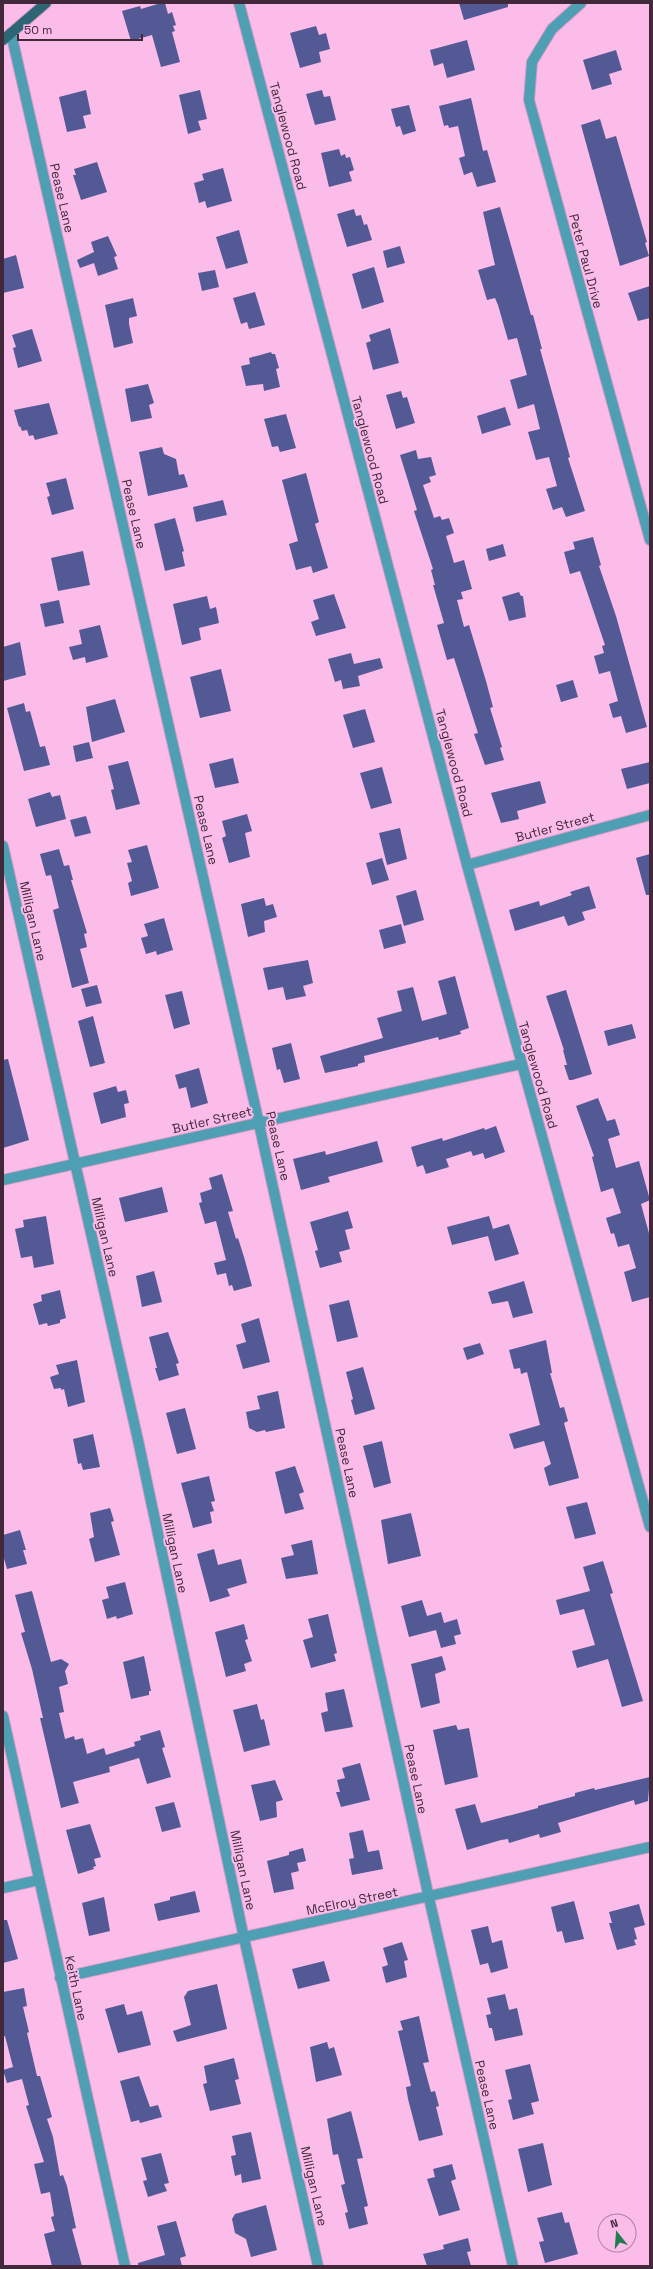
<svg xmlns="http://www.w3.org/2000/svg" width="653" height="2269" viewBox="0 0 653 2269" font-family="'Space Grotesk',sans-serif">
	<rect width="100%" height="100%" fill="#fbbce9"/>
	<!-- building -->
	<path fill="#535994" d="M161,3H165L168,14L172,12L176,25L173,26L175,31L172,32L180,62L161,67L152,35L131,41L122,11L140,6L141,9Z
		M459,3H508V7L464,20Z
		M316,26L319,35L326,33L330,49L319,52L321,62L300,68L290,33Z
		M467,40L475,70L447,78L443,63L434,66L430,50Z
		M616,50L622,70L609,74L612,84L592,90L583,60Z
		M86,90L91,114L83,116L86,128L67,132L59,97Z
		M200,90L207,119L198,121L201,130L188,134L179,95Z
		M322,90L324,97L330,96L336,120L315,125L306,94Z
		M471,98L483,151L487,150L496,182L477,187L472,172L464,175L459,158L465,156L458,126L449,128L448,125L444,126L439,106Z
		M409,105L416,131L403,135L400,126L396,127L391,109Z
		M600,119L606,139L616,136L647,242L645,243L649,256L620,266L581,125Z
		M339,149L341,156L345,154L346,158L350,157L354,170L349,172L352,181L329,187L321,153Z
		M97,162L107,192L81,200L73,175H76L74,169Z
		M223,168L232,201L207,208L205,201L199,203L194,183L204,180L202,174Z
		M500,207L531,315H533L542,349H540L570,457L568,458L585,511L566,517L562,507L553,510L546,489L557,486L549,457L536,460L528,432L540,429L534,404L518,409L510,380L527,375L517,338L508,340L498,305L495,298L487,300L478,270L495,265L483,212Z
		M354,209L356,216L361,215L364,225L367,224L372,240L347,247L337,214Z
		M239,230L248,263L226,269L216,237Z
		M108,236L117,256L114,257L118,269L98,276L94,263L80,268L77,260L94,252L91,242Z
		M400,246L405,263L387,268L383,251Z
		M16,255L24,288L3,293V259Z
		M374,267L384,302L362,309L352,274Z
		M215,270L219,287L202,291L198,273Z
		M650,286V318L638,321L628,293Z
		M255,292L265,325L249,329L247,322L241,324L233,298Z
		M133,298L137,316L129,318V324L133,343L114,348L105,305Z
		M390,328L399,363L373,370L366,343L371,341L369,335Z
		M32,329L42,361L18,368L13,348L16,347L12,335Z
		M271,352L272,354H275L279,368L276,369L280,387L264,391L263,384L246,386L241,366L250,364L249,358Z
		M148,384L154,403L149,405L152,418L131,422L125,389Z
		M401,391L403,398L407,397L415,423L396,429L386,395Z
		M49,403L58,434L35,440L33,435L29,436L27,430L22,431L20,426L19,427L14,410Z
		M505,407L511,425L482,434L477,416Z
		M286,414L296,448L280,452L278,446L272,447L264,419Z
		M162,447L164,454L176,459L179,475L184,474L188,487L148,496L139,452Z
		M416,450L418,459L431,457L436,475L429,477L431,482L423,485L434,518L440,516L442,520L449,518L454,533L446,536L454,563L464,560L472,589L461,592L463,599L457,600L464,627L469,625L486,681L493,707L490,708L502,747L500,748L504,760L485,765L474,734L478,733L454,658L447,660L437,625L444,623L433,585H435L431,570L433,569L414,511L417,510L400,455Z
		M306,473L319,522L315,524L328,568L313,573L311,566L296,570L289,544L298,541L282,480Z
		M66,478L74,509L52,515L47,497L50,496L46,483Z
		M223,500L227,515L196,522L193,507Z
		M175,518L184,551L182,552L185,566L165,571L154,524Z
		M593,537L601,565L599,566L616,616L647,727L626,733L621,716L613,718L609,704L618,701L610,671L599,674L594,656L604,653L602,646L605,645L580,571L570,574L564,552L575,549L573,542Z
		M503,544L506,556L489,561L486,549Z
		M83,551L90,585L58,591L51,558Z
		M519,592L521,596H523L526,617L509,621L502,597Z
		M334,594L346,628L316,636L311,622L319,619L313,600Z
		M207,596L210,609L216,607L219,623L199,628L201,640L182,645L173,604Z
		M59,600L64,623L45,627L40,604Z
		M100,625L108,657L86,663L85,657L73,660L69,647L82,644L79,630Z
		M20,642L26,675L3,681V647Z
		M351,653L354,664L380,658L383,668L358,676L360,686L343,689L341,680L335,682L328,659Z
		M221,669L231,711L200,718L190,677Z
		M573,680L578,697L561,702L556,685Z
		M115,699L125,732L92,742L86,707Z
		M24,703L26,712L30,711L40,747L45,746L50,765L24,771L7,708Z
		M365,709L375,742L353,748L343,715Z
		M89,742L93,758L76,762L73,746Z
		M233,758L239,783L215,788L209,764Z
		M128,761L140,804L116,810L111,790L114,789L108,766Z
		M650,762V783L627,789L621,769Z
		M382,767L392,803L371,809L360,773Z
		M540,781L546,803L517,811L519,819L501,823L491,793Z
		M50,792L52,797L60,795L66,819L36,827L28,799Z
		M247,814L252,831L245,833L250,857L229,863L222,838L226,836L222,821Z
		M86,816L91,833L75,837L70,820Z
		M400,828L407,859L387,865L379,833Z
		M147,845L159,888L131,896L128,883L132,881L127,863L132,862L128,850Z
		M59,849L64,866L69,865L73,880H71L87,933L84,934L87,947L80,949L89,983L72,988L53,910L59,908L51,875L46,876L40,854Z
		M650,854V895H646L636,858Z
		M382,858L389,880L372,885L366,863Z
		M589,886L596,908L582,912L585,920L568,926L564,916L515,931L509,910L539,901L540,906L572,895L570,892Z
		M416,890L424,920L404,926L396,896Z
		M264,898L266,906L273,904L277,917L264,921L265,932L248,937L241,904Z
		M164,918L173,950L157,955L156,951L146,954L141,938L148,936L144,924Z
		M401,924L406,943L384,949L379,930Z
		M308,960L313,983L303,986L306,996L286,1000L283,987L268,990L263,968Z
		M455,976L469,1028L460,1031L461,1034L439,1040L438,1037L364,1056L365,1062L358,1064V1066L325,1073L320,1056L383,1038L377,1018L402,1011L397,991L413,987L422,1021L447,1014L438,981Z
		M97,985L102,1003L86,1007L81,989Z
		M566,990L592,1074L572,1080H569L564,1065H567L563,1050H564L546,996Z
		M182,991L190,1024L174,1029L165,995Z
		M93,1016L105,1063L90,1067L78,1021Z
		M632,1024L636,1038L608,1046L604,1031Z
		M291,1043L300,1079L284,1083L280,1069L277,1070L272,1048Z
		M8,1059L29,1140L3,1148V1060Z
		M199,1068L208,1103L191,1108L186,1087L179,1089L175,1075Z
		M116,1086L118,1092L126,1090L129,1103L124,1104L126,1117L101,1124L93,1093Z
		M598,1098L607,1121L615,1119L620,1135L608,1139L616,1168L639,1161L650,1200L641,1204L650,1237V1297L632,1302L624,1272L636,1268L629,1244L618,1247L614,1233L611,1234L606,1218L621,1213L613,1188L601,1192L592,1157L594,1156L576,1106Z
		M496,1126L505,1152L485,1159L483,1153L473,1156L471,1151L446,1159L449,1167L426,1174L423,1165L417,1167L411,1147L442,1138L443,1141L484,1128L485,1130Z
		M377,1141L383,1162L328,1177L330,1182L301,1190L293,1159L325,1151L326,1155Z
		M222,1174L233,1211L228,1212L236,1239L238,1238L244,1257L252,1286L234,1291L232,1285L229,1286L226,1273L217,1275L214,1263L226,1260L216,1221L205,1224L199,1203L202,1202L200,1193L212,1189L209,1178Z
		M162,1187L168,1212L125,1222L119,1198Z
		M348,1211L353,1228L345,1230L350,1249L339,1252L342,1262L320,1268L315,1251L318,1250L310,1222Z
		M46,1216L54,1264L34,1268L32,1256L21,1258L15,1229L24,1227L23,1220Z
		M489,1216L493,1229L509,1224L519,1254L495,1261L488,1236L452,1245L447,1227Z
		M154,1271L162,1302L142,1307L136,1276Z
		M524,1281L533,1313L513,1318L508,1301L492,1304L488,1292Z
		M60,1290L66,1318L60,1320V1323L48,1326L47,1323L39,1325L33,1304L42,1301L41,1295Z
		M349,1300L358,1337L337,1342L329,1305Z
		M259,1318L270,1362L243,1369L236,1345L246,1342L241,1324Z
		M168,1332L179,1363L176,1364L179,1375L159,1381L155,1368H157L149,1337Z
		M546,1340L552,1373H550L560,1408L564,1407L568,1421L564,1423L579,1478L549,1486L544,1468L551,1464L544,1441L514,1449L509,1434L540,1425L527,1372L521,1374L520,1368L514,1369L509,1350Z
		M480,1343L484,1354L467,1360L463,1348Z
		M77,1360L85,1402L68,1407L64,1389L61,1390V1388L54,1389L50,1377L59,1374L56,1365Z
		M363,1367L375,1409L355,1415L351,1400L353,1399L346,1372Z
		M278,1391L285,1428L266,1432L265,1430L257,1432L249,1428L246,1412L260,1409L257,1396Z
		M185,1408L196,1449L177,1454L166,1413Z
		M93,1434L100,1467L83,1470L81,1463L78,1464L73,1439Z
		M382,1441L391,1483L374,1488L363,1446Z
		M295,1466L304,1492L299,1494L304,1509L285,1514L275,1472Z
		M209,1476L215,1501L211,1502L214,1511L210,1512L212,1523L193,1528L181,1483Z
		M587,1502L596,1534L575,1539L566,1507Z
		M110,1508L114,1521L111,1522L120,1555L95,1562L89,1539L94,1537L90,1513Z
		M411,1513L421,1556L388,1564L381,1520Z
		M20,1530L26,1550H23L27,1564L7,1569L3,1555V1535Z
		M312,1540L318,1574L286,1579L281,1558L294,1555L291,1545Z
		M214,1549L218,1565L241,1559L247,1583L227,1589L230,1596L210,1602L197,1554Z
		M603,1561L613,1593L610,1594L643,1701L622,1707L608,1659L577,1668L572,1651L595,1645L584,1609L560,1615L556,1600L590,1591L583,1567Z
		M125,1582L133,1614L117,1619L116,1616L107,1619L102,1600L109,1598L106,1587Z
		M32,1591L51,1662L61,1659L69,1664L65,1671L68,1684L59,1687L64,1712L59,1713L65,1739L74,1736L75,1740L83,1738L87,1754L104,1748L106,1755L135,1746L134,1742L141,1740L140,1736L160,1730L165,1747L162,1748L171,1777L147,1784L139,1758L109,1767L110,1772L73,1782L79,1803L61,1808L40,1718H43L32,1669L21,1633L25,1632L15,1595Z
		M422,1600L427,1616L441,1612L444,1623L457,1619L461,1634L454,1636L456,1644L441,1648L436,1630L409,1637L401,1606Z
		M328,1614L337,1653L334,1654L336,1661L311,1668L303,1640L313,1637L308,1619Z
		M244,1624L248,1639L245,1640L252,1661L244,1664L246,1671L226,1677L215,1632Z
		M144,1656L151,1691H149V1695L131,1699L123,1662Z
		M442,1656L446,1670L435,1674L440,1703L421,1708L411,1664Z
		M344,1689L353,1727L325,1732L321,1713L328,1711L325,1693Z
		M257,1704L261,1720L264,1719L270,1745L244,1752L233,1710Z
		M456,1725L458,1730L469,1728L478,1777L445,1785L433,1730Z
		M360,1763L370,1800L341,1807L336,1792H340L337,1780L345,1778L342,1768Z
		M650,1777L648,1801L635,1805L634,1800L558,1823L561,1832L540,1838L539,1834L509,1843L508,1839L501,1840L467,1850L455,1809L475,1804L481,1823L538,1808V1806L575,1796V1793L594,1788L595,1790Z
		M275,1780L283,1800L276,1802L277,1817L260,1821L251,1785Z
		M174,1802L181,1827L162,1832L155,1807Z
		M90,1824L101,1857L94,1859L96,1866L93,1867L94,1869L78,1874L66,1830Z
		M363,1830L368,1852L379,1850L383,1869L352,1875L349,1859L354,1858L349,1833Z
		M303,1848L306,1861L297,1863L299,1871L291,1873L294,1889L274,1893L267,1861L289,1855V1852Z
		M195,1891L200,1912L158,1921L154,1904L170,1900V1897Z
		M104,1897L110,1931L89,1936L82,1903Z
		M574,1901L584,1939L565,1943L562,1931L557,1932L551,1907Z
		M639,1904L645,1925L634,1928L637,1939L634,1940L636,1945L617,1950L609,1923H612L609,1912Z
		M3,1920H7L18,1959L3,1963Z
		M488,1926L492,1943L502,1940L508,1968L491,1973L488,1963L480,1965L471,1930Z
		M402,1942L408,1960L404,1961L407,1977L386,1983L382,1967L388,1965L383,1948Z
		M324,1961L330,1981L298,1989L292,1969Z
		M217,1984L227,2029L177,2042L173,2031L191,2025L184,1997L188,1991Z
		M24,1988L27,2006L23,2007L29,2032L27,2033L37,2076H40L52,2117L47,2119L53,2137L60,2176L63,2175L67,2186L76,2228L72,2229L82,2266H52L44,2234L55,2231L51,2217L54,2216L50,2192L41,2194L34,2164L44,2162L26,2106L29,2105L22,2079L7,2083L3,2070L13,2067L5,2036L3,2037V1992Z
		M505,1994L509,2010L517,2008L523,2035L495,2041L492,2028H489L486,2015L491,2014L487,1998Z
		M124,2004L127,2015L142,2011L151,2045L118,2053L105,2009Z
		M419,2016L429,2062L423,2063L431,2092L435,2091L439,2106L436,2107L443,2135L419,2141L408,2099L406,2087L411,2086L398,2031L403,2030L400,2021Z
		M327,2042L329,2049L334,2047L342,2075L316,2082L310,2047Z
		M234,2058L239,2079L235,2080L241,2104L210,2111L203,2084L207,2083L204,2066Z
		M530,2064L539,2101L531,2103L534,2114L513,2120L508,2100L512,2099L505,2070Z
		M139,2076L150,2107L158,2105L162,2117L140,2123L139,2120L131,2122L120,2081Z
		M351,2111L363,2158L357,2159L368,2206L364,2207L368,2224L349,2229L345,2213L348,2212L341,2185L345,2184L338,2154L333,2155L327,2119Z
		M251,2132L261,2179L242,2183L241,2174L235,2176L231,2156L236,2155L232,2136Z
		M543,2143L552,2185L528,2192L518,2149Z
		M161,2153L169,2183L164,2184L167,2191L148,2197L143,2181L147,2180L141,2158Z
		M452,2164L456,2179L451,2181L460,2210L439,2216L427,2179L435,2177L433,2169Z
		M266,2205L277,2250L251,2257L246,2239L235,2233L232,2219L235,2214Z
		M562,2212L565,2223L569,2222L578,2254L545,2263L539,2242L544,2241L537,2218Z
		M176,2221L186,2256L180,2258L182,2266H138V2263L165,2255L157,2226Z
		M468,2238L471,2251L467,2252L471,2266H427L423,2254L444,2249L443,2245Z"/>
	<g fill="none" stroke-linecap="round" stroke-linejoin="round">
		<defs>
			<path id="minor" d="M239,3L467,865L650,1527
				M581,3L552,29L532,62L529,100L650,540
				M11,33L256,1110L429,1898L513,2266
				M3,846L138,1440L244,1938L318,2266
				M467,865L650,815
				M3,1180L521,1064
				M3,1716L125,2266
				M3,1888L39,1880
				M60,1978L650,1847"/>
			<path id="major" d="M3,40L46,3"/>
		</defs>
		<!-- minor casing -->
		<use href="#minor" stroke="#d29bc2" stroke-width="12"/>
		<!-- major casing -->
		<use href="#major" stroke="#d29bc2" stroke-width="12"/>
		<!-- minor -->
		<use href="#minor" stroke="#4e9fb4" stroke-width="10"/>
		<!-- major -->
		<use href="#major" stroke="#2c6574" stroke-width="10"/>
	</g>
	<g text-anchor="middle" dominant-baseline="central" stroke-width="4" stroke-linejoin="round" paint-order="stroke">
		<!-- street labels -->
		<g font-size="13" fill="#41283a" stroke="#fbbce9">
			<text transform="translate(288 136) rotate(75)">Tanglewood Road</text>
			<text transform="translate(62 198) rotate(77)">Pease Lane</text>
			<text transform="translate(586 261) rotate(75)">Peter Paul Drive</text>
			<text transform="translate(370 450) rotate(75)">Tanglewood Road</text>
			<text transform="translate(134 514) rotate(77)">Pease Lane</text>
			<text transform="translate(454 763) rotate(75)">Tanglewood Road</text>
			<text transform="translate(555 827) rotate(-15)">Butler Street</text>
			<text transform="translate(206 830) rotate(77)">Pease Lane</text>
			<text transform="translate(33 921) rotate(77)">Milligan Lane</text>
			<text transform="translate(538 1075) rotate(74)">Tanglewood Road</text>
			<text transform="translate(212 1120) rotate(-13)">Butler Street</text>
			<text transform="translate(278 1146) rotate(77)">Pease Lane</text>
			<text transform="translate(105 1237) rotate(77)">Milligan Lane</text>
			<text transform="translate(347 1463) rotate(78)">Pease Lane</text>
			<text transform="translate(175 1553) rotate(78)">Milligan Lane</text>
			<text transform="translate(416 1779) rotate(78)">Pease Lane</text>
			<text transform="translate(243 1870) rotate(78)">Milligan Lane</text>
			<text transform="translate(352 1901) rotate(-12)">McElroy Street</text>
			<text transform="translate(76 1988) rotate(78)">Keith Lane</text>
			<text transform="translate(487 2095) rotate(77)">Pease Lane</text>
			<text transform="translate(314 2186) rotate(77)">Milligan Lane</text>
		</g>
	</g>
	<!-- border -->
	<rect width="653" height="2269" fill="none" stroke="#41283a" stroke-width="8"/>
	<!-- north arrow -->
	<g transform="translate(617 2233) rotate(343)"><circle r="19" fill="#fbbce9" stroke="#b181a3"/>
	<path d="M0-3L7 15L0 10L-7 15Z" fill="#237c50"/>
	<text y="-6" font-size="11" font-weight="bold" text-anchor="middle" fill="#41283a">N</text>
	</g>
	<!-- scale -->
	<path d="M18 34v6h124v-6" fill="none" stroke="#41283a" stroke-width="2"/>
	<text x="24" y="34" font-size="12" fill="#41283a" stroke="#fbbce9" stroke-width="3" paint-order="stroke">50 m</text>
</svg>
